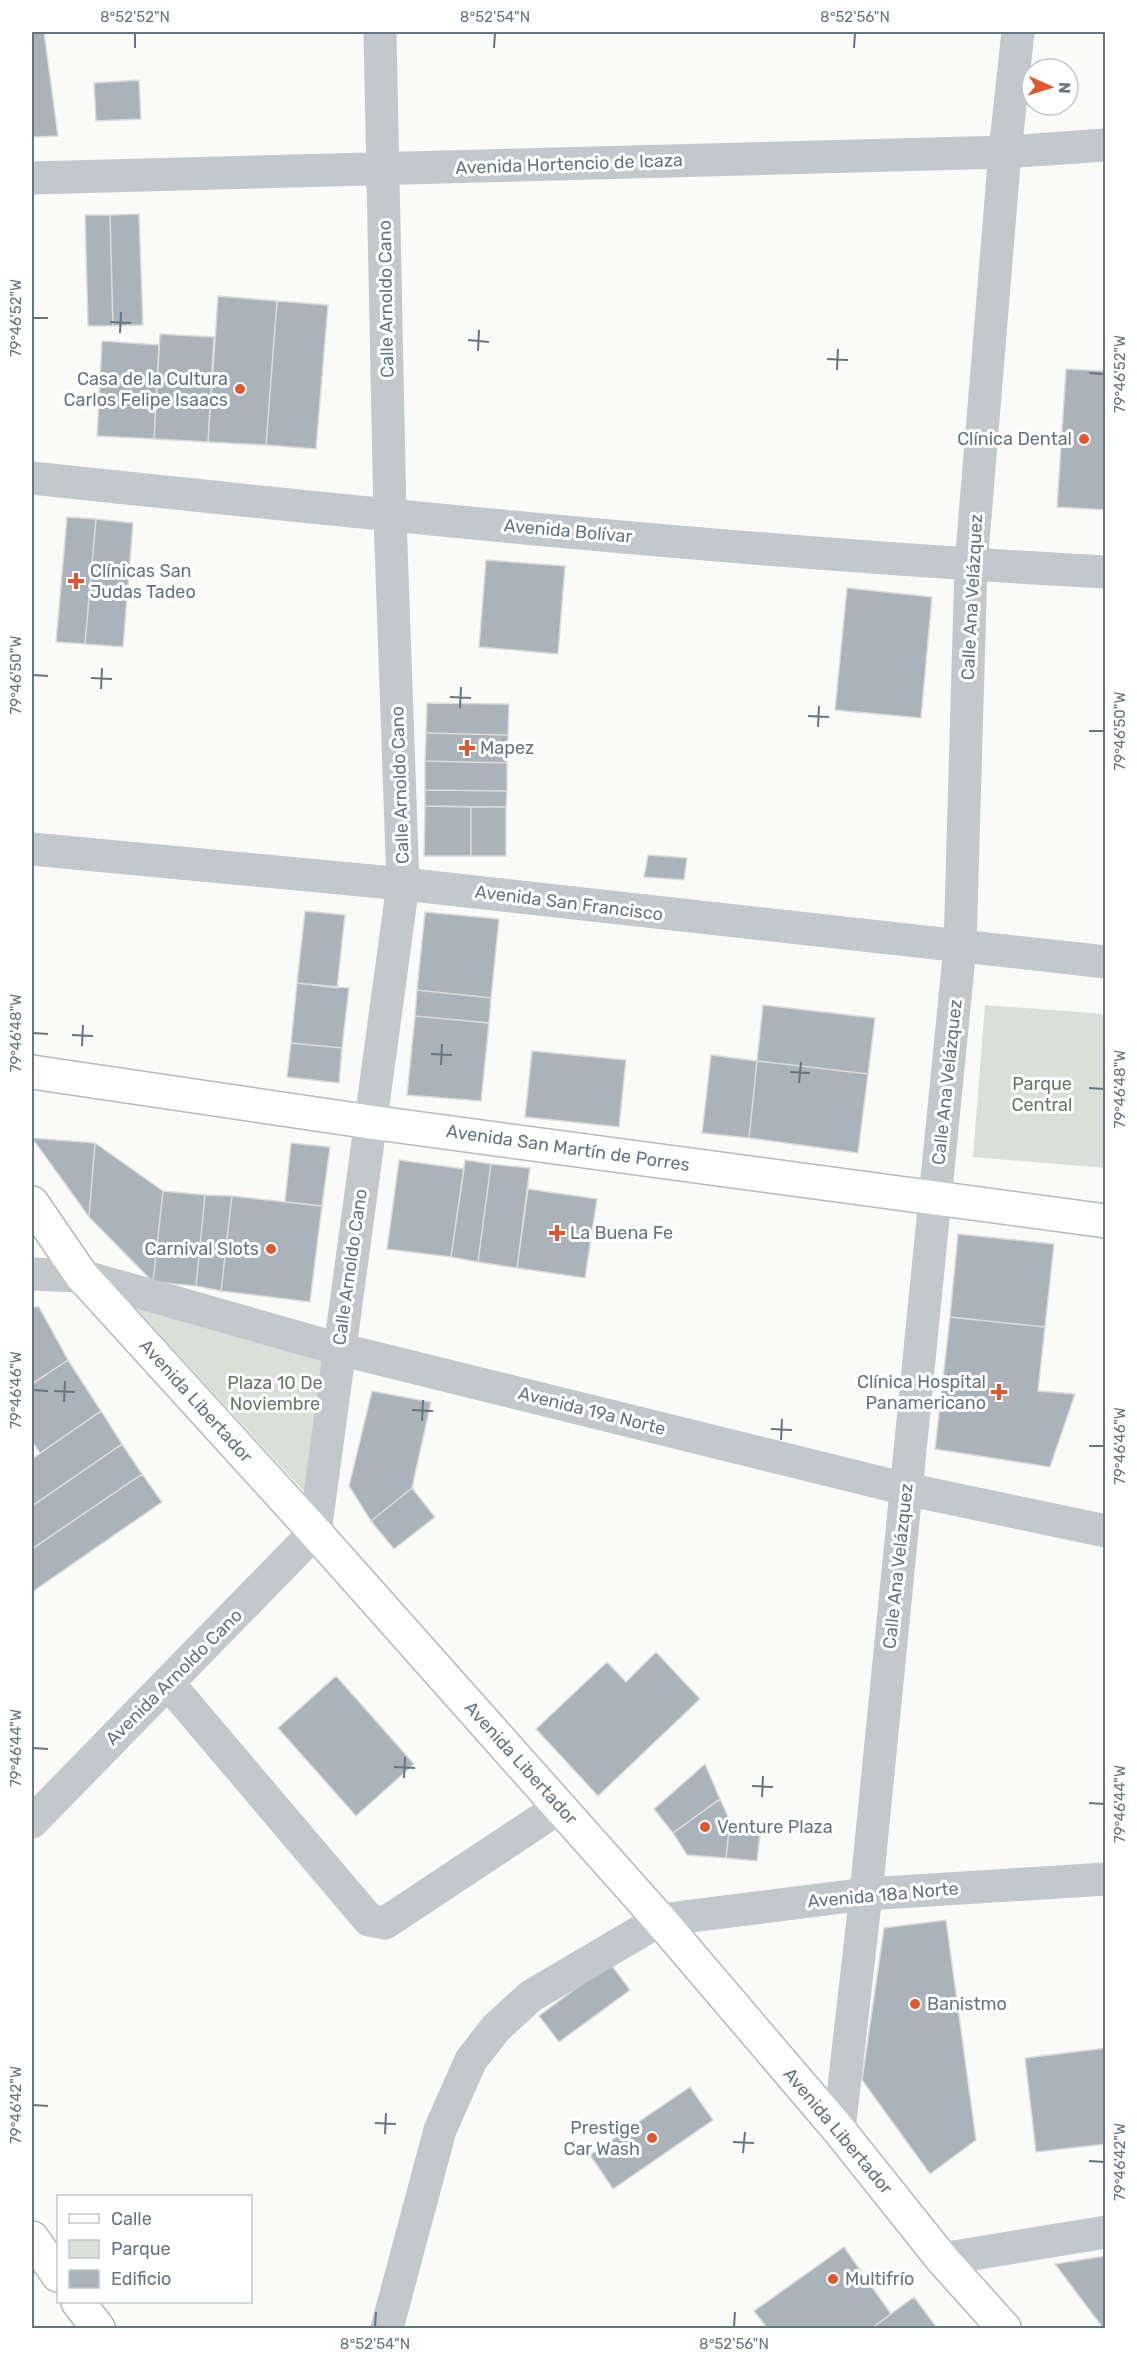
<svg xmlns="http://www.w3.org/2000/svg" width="1137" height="2360" viewBox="0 0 1137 2360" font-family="Rubik,sans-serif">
	<rect width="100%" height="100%" fill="#fafaf8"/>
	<!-- green -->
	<path fill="#dadfd7" d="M985,1005L1105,1014V1168L973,1157Z
		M130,1302L324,1360L308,1496Z"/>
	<!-- building -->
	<path fill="#aab3b9" stroke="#dcdcda" stroke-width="1.5" d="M44,32L58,136L36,137L32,136V33Z
		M139,80L141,119L96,121L94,83Z
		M139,214L143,325L113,326L110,215Z
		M85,215H110L113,326H88Z
		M218,296L277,301L266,445L208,442Z
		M277,301L328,305L316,449L266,445Z
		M160,334L214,337L208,442L154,439Z
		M102,341L159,345L154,439L97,436Z
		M1066,369L1106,371V510L1057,507Z
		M67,517L96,519L85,644L56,642Z
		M96,519L133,523L123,647L85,644Z
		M486,560L565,566L558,654L479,647Z
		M847,588L932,597L921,718L835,710Z
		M427,703L509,704L508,735L426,733Z
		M426,733L508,735L507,763L425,761Z
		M425,761L507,763V791L425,790Z
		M425,790L507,791L506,807L425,806Z
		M425,806L471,807V856H424Z
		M471,807H506V856H471Z
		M648,855L687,858L684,880L644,877Z
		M305,911L345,915L337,988L297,983Z
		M425,912L499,919L491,998L417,990Z
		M297,983L349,988L342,1048L291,1043Z
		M417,990L491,998L489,1023L415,1016Z
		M763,1005L875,1018L868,1074L757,1061Z
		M415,1016L489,1023L481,1101L407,1095Z
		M291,1043L342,1048L339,1083L287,1077Z
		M532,1051L626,1060L619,1127L525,1117Z
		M711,1055L757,1061L749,1138L702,1133Z
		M757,1061L868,1074L858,1153L749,1138Z
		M32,1138L95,1143L89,1217Z
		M95,1143L163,1191L153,1282L89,1217Z
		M291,1143L330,1147L322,1206L285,1202Z
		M399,1160L464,1169L451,1257L387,1249Z
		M465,1160L491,1164L478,1262L451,1257Z
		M491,1164L530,1168L517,1268L478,1262Z
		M528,1189L597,1199L585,1278L517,1268Z
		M163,1191L205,1195L196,1286L153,1282Z
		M205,1195L232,1196L221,1291L196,1286Z
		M232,1196L322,1206L310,1302L221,1291Z
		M958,1234L1054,1244L1045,1327L950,1317Z
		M32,1307H39L68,1360L32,1384Z
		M950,1317L1045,1327L1038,1391L1075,1394L1050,1467L935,1449Z
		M68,1360L101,1411L40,1453L32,1441V1384Z
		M372,1391L431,1402L412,1488L371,1521L349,1486Z
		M101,1411L122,1444L32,1506V1459Z
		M122,1444L142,1474L32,1549V1506Z
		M142,1474L162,1502L32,1592V1549Z
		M412,1488L435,1517L394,1549L371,1521Z
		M656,1652L700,1699L598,1796L536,1729L607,1662L626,1682Z
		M336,1676L414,1764L356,1816L278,1728Z
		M705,1764L720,1799L673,1833L654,1809Z
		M720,1799L730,1821L726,1858L687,1855L673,1833Z
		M730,1821L761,1825L757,1861L726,1858Z
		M946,1920L976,2140L930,2174L862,2080L884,1928Z
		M610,1963L630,1990L559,2042L539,2016Z
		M1106,2048V2144L1036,2152L1025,2058Z
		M690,2087L713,2120L613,2189L590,2155Z
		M844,2247L891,2314L872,2328H767L754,2311Z
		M1106,2256V2328H1103L1055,2264Z
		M914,2297L937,2328H872L891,2314Z"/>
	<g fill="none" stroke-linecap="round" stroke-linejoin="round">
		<defs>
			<path id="major" d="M32,1072L370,1122L1106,1221"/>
			<path id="highway" d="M32,1203L82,1276L315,1532L660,1920L839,2130L942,2259L1004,2328
				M32,2238L58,2275
				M78,2302L98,2328"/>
		</defs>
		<!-- major casing -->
		<use href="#major" stroke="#b5babe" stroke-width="36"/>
		<!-- highway casing -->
		<use href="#highway" stroke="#b4b9bd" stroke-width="36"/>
		<!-- minor -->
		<path stroke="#c3c8cc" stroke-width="33" d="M32,178L1005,152L1106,145
			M32,478C389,516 747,553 1106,572
			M32,849L403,884L1106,962
			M32,1274L82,1276L339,1349L906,1489L1106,1531
			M168,1683L369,1920L385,1923L560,1807
			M32,1822L315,1532L403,884L390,517L380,32
			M839,2130L866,1894L960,947L971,565L1005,152L1018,32
			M942,2259L1106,2232
			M387,2328L440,2130L471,2060L496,2028L531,1996L660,1920L866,1894L1106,1879"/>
		<!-- major -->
		<use href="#major" stroke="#fff" stroke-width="33"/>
		<!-- highway -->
		<use href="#highway" stroke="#fff" stroke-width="33"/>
	</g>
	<!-- ticks -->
	<path fill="none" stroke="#657683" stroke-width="2" d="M135,48V33M494,48L495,33M854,48L855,33M33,318H48M110,322L131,323M120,333L121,312M468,340L489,342M478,351L479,330M827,359L848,360M837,370L838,349M1089,373L1104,374M33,675L48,676M91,678L112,679M101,689L102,668M450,697L471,698M460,708L461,687M808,716L829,717M818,727L819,706M1089,731H1104M33,1033L48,1034M72,1035L93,1036M82,1046L83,1025M431,1054L452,1055M441,1065L442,1044M790,1072L810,1073M799,1083L801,1062M1089,1088L1104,1089M33,1390L48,1391M54,1391L75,1392M64,1402L65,1381M412,1410L433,1411M422,1421L423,1400M771,1429L792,1430M781,1440L782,1419M1089,1446H1104M33,1748L48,1749M394,1767L415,1768M404,1778L405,1757M752,1786L773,1787M762,1797L763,1776M1089,1803L1104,1804M33,2105L48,2106M375,2123L396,2124M385,2134L386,2113M733,2142L754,2143M743,2153L745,2132M1089,2161L1104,2162M375,2327L376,2312M734,2327L735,2312"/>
	<!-- markers -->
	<g fill="#e4572e" stroke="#fff" stroke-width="2">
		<circle cx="240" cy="389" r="6"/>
		<circle cx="1084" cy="439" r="6"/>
		<path d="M73 572h6v6h6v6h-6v6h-6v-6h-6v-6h6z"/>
		<path d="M464 739h6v6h6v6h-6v6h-6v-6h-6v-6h6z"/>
		<path d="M554 1224h6v6h6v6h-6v6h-6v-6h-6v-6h6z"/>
		<circle cx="271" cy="1249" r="6"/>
		<path d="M996 1383h6v6h6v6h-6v6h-6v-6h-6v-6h6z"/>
		<circle cx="705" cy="1827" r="6"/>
		<circle cx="915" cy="2004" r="6"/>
		<circle cx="652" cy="2138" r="6"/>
		<circle cx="833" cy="2279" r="6"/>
	</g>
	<g text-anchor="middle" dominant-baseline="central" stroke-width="6" stroke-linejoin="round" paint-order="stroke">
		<!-- street labels -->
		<g font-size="18" fill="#657683" stroke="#fff">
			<text transform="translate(569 164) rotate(-2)">Avenida Hortencio de Icaza</text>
			<text transform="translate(386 299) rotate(-91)">Calle Arnoldo Cano</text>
			<text transform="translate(568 531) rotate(5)">Avenida Bolívar</text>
			<text transform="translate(972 597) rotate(-87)">Calle Ana Velázquez</text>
			<text transform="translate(400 785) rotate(-92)">Calle Arnoldo Cano</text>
			<text transform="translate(569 903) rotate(7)">Avenida San Francisco</text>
			<text transform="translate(947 1082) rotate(-84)">Calle Ana Velázquez</text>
			<text transform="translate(568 1148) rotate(8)">Avenida San Martín de Porres</text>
			<text transform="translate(350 1267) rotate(-82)">Calle Arnoldo Cano</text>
			<text transform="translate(196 1401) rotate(48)">Avenida Libertador</text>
			<text transform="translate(592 1411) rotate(14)">Avenida 19a Norte</text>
			<text transform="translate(898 1566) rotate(-84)">Calle Ana Velázquez</text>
			<text transform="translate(174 1677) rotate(-45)">Avenida Arnoldo Cano</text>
			<text transform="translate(521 1763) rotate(48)">Avenida Libertador</text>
			<text transform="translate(883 1895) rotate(-5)">Avenida 18a Norte</text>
			<text transform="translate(838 2131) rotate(50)">Avenida Libertador</text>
		</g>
		<!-- poi labels -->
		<g font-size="18" fill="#657683" stroke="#fff" text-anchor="start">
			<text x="228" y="379" text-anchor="end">Casa de la Cultura<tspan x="228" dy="21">Carlos Felipe Isaacs</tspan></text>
			<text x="1072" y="439" text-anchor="end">Clínica Dental</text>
			<text x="90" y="571">Clínicas San<tspan x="90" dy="21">Judas Tadeo</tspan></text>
			<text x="480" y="748">Mapez</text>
			<text x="570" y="1233">La Buena Fe</text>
			<text x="259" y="1249" text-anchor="end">Carnival Slots</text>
			<text x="986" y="1382" text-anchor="end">Clínica Hospital<tspan x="986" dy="21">Panamericano</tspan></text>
			<text x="717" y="1827">Venture Plaza</text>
			<text x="927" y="2004">Banistmo</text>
			<text x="640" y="2128" text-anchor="end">Prestige<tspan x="640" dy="21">Car Wash</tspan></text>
			<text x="845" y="2279">Multifrío</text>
		</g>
		<!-- park labels -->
		<g font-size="18" fill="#687a64" stroke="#fff">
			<text x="1042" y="1084">Parque<tspan x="1042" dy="21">Central</tspan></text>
			<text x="275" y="1383">Plaza 10 De<tspan x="275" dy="21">Noviembre</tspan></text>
		</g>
	</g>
	<!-- border -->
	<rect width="1137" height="2360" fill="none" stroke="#ffffff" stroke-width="66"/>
	<!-- legend -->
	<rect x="57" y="2195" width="195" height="108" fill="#ffffff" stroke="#c1c8cd" stroke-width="1.5"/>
	<rect x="69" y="2214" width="30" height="9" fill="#ffffff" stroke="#c1c8cd" stroke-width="1.5"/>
	<text x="111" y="2225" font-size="18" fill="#657683">Calle</text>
	<rect x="69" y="2240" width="30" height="18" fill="#dadfd7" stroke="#c1c8cd" stroke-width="1.5"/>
	<text x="111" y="2255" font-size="18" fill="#657683">Parque</text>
	<rect x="69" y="2270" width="30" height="18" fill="#aab3b9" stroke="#c1c8cd" stroke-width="1.5"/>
	<text x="111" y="2285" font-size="18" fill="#657683">Edificio</text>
	<!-- north arrow -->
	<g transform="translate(1050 87) rotate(93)"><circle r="28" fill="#ffffff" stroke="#c1c8cd" stroke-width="1.5"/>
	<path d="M0-4.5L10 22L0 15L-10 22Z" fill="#e4572e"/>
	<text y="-9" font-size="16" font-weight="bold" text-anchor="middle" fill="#657683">N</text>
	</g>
	<rect x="33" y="33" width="1071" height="2294" fill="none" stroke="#657683" stroke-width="2"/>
	<g font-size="15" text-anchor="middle" fill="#657683">
		<text x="135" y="22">8°52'52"N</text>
		<text x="495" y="22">8°52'54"N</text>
		<text x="855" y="22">8°52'56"N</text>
		<text transform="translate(16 318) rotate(-90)" y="5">79°46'52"W</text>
		<text transform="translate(1120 374) rotate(-90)" y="5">79°46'52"W</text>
		<text transform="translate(16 675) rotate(-90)" y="5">79°46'50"W</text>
		<text transform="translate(1120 731) rotate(-90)" y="5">79°46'50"W</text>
		<text transform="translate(16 1033) rotate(-90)" y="5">79°46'48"W</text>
		<text transform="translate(1120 1089) rotate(-90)" y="5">79°46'48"W</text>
		<text transform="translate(16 1390) rotate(-90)" y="5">79°46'46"W</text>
		<text transform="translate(1120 1446) rotate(-90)" y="5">79°46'46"W</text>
		<text transform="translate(16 1748) rotate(-90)" y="5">79°46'44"W</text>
		<text transform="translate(1120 1804) rotate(-90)" y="5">79°46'44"W</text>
		<text transform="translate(16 2105) rotate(-90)" y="5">79°46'42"W</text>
		<text transform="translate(1120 2162) rotate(-90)" y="5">79°46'42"W</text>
		<text x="375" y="2349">8°52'54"N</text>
		<text x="734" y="2349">8°52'56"N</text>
	</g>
</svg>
